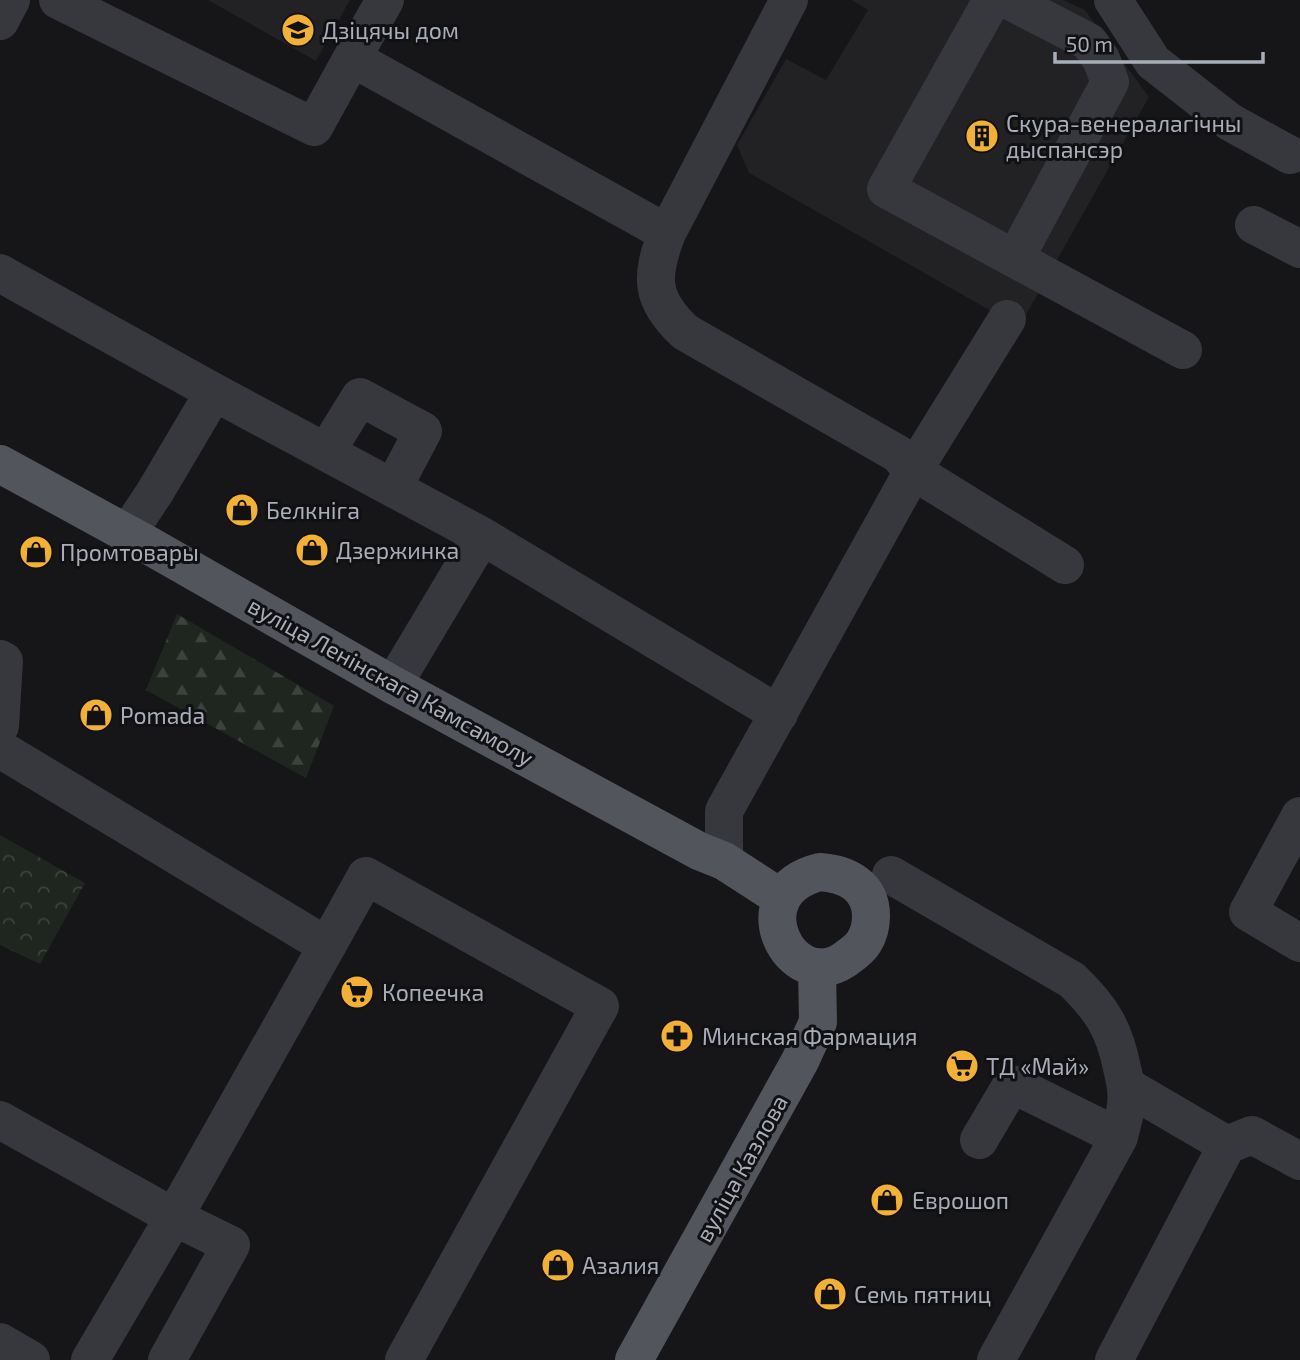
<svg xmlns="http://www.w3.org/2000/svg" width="1300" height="1360" viewBox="0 0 1300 1360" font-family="'Exo 2',sans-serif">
	<defs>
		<pattern id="forest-firs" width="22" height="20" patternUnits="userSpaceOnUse" patternTransform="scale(1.75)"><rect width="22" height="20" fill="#1e261f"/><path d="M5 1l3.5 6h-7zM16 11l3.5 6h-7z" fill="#3c433d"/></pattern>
		<pattern id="park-crowns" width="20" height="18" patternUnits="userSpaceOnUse" patternTransform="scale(1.75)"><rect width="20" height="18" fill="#1e261f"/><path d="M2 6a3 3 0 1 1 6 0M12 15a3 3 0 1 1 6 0" fill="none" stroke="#3c433d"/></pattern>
	</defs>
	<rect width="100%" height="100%" fill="#161618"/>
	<!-- built -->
	<path fill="#222225" d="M208,0H350L316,61Z
		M852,0H1063L1085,10L1149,97L1019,327L749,173L737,145L786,59L826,80L868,10Z"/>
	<!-- forest -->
	<path fill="url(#forest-firs)" d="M177,614L334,706L306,778L146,690Z"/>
	<!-- park -->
	<path fill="url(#park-crowns)" d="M0,835L85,883L40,964L0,945Z"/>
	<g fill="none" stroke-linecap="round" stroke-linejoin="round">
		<!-- minor -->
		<path stroke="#37383d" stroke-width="38" d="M58,0L314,127L352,58L667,233C650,277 650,299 685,332L898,454L913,471L1065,565
			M992,0L886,189L1183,350
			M1008,0L1089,42L1101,59L1110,82L1015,259
			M1113,0L1153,62L1230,122L1290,155
			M0,21L11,0
			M352,58L385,0
			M1254,225L1300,249
			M667,233L789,0
			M0,273L214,392L482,536L779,714
			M326,452L360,397L423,431L393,488
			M127,534L155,492L214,392
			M0,659L4,661L0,726
			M393,685L482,536
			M0,749L327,946L366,876L600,1006L404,1360
			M1300,816L1248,912L1300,943
			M724,861V811L913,471L1007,319
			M891,875L1072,980C1101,1008 1114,1028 1122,1068C1125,1080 1128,1092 1126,1105C1125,1116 1121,1127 1119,1137L1012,1084L979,1140
			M1126,1086L1227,1145L1252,1135L1300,1161
			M0,1120L174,1217L231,1245L167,1360
			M0,1342L31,1360
			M90,1360L174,1217L327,946
			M996,1360L1119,1137
			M1114,1360L1227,1145"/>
		<!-- major -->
		<path stroke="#53555c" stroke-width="38" d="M0,464L150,546L393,685L699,851L724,861L781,898
			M820,872C847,874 871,886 871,916C871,925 869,934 864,942C860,949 851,955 844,960C790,996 738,892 820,872Z
			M634,1360L800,1061L818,1022L817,967"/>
	</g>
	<!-- icons -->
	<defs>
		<symbol id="school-disc" viewBox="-11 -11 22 22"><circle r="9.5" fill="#f2b134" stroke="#111113"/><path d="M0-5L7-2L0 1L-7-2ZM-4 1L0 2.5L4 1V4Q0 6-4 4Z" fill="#111"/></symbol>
		<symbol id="building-disc" viewBox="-11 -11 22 22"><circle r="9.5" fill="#f2b134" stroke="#111113"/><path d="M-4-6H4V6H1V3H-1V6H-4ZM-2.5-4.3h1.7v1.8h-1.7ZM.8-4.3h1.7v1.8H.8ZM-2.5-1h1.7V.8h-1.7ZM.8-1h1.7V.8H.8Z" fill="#111"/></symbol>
		<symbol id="shop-disc" viewBox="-11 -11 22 22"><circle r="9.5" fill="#f2b134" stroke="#111113"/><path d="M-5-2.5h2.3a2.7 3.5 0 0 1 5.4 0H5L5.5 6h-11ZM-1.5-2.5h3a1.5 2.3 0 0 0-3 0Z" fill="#111"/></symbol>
		<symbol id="supermarket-disc" viewBox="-11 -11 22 22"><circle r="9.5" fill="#f2b134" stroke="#111113"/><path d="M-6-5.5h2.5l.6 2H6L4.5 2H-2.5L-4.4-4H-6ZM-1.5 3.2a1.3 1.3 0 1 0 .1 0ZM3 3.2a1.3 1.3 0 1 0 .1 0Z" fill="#111"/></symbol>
		<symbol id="pharmacy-disc" viewBox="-11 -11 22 22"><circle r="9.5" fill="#f2b134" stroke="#111113"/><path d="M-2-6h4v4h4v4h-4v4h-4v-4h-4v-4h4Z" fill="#111"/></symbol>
	</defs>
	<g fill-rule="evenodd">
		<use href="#school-disc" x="279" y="11" width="38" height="38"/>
		<use href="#building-disc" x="963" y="117" width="38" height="38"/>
		<use href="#shop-disc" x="223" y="491" width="38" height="38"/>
		<use href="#shop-disc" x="293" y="531" width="38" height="38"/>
		<use href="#shop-disc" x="17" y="533" width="38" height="38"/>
		<use href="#shop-disc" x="77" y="696" width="38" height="38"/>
		<use href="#supermarket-disc" x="338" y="973" width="38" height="38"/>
		<use href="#pharmacy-disc" x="658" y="1017" width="38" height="38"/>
		<use href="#supermarket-disc" x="943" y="1047" width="38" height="38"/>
		<use href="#shop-disc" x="868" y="1181" width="38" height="38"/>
		<use href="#shop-disc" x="539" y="1246" width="38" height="38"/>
		<use href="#shop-disc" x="811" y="1275" width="38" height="38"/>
	</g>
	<g text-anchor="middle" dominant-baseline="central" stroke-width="6" stroke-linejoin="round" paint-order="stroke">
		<!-- poi labels -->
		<g font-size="23" fill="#a8adb8" stroke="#111113" text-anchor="start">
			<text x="322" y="30">Дзіцячы дом</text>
			<text x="1006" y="123">Скура-венералагічны<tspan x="1006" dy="26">дыспансэр</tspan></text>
			<text x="266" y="510">Белкніга</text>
			<text x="336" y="550">Дзержинка</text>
			<text x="60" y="552">Промтовары</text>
			<text x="120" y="715">Pomada</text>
			<text x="382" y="992">Копеечка</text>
			<text x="702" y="1036">Минская Фармация</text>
			<text x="986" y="1066">ТД «Май»</text>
			<text x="912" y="1200">Еврошоп</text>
			<text x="582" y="1265">Азалия</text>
			<text x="854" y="1294">Семь пятниц</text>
		</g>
		<!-- street labels -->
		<g font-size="23" fill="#a8adb8" stroke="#111113">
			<text transform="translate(391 681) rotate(29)">вуліца Ленінскага Камсамолу</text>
			<text transform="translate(741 1168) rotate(-61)">вуліца Казлова</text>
		</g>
	</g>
	<!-- scale -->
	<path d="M1055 52v10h208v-10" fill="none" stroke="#a8adb8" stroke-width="3.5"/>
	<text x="1066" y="52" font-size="21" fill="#a8adb8" stroke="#111113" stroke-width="5" paint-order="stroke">50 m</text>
</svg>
